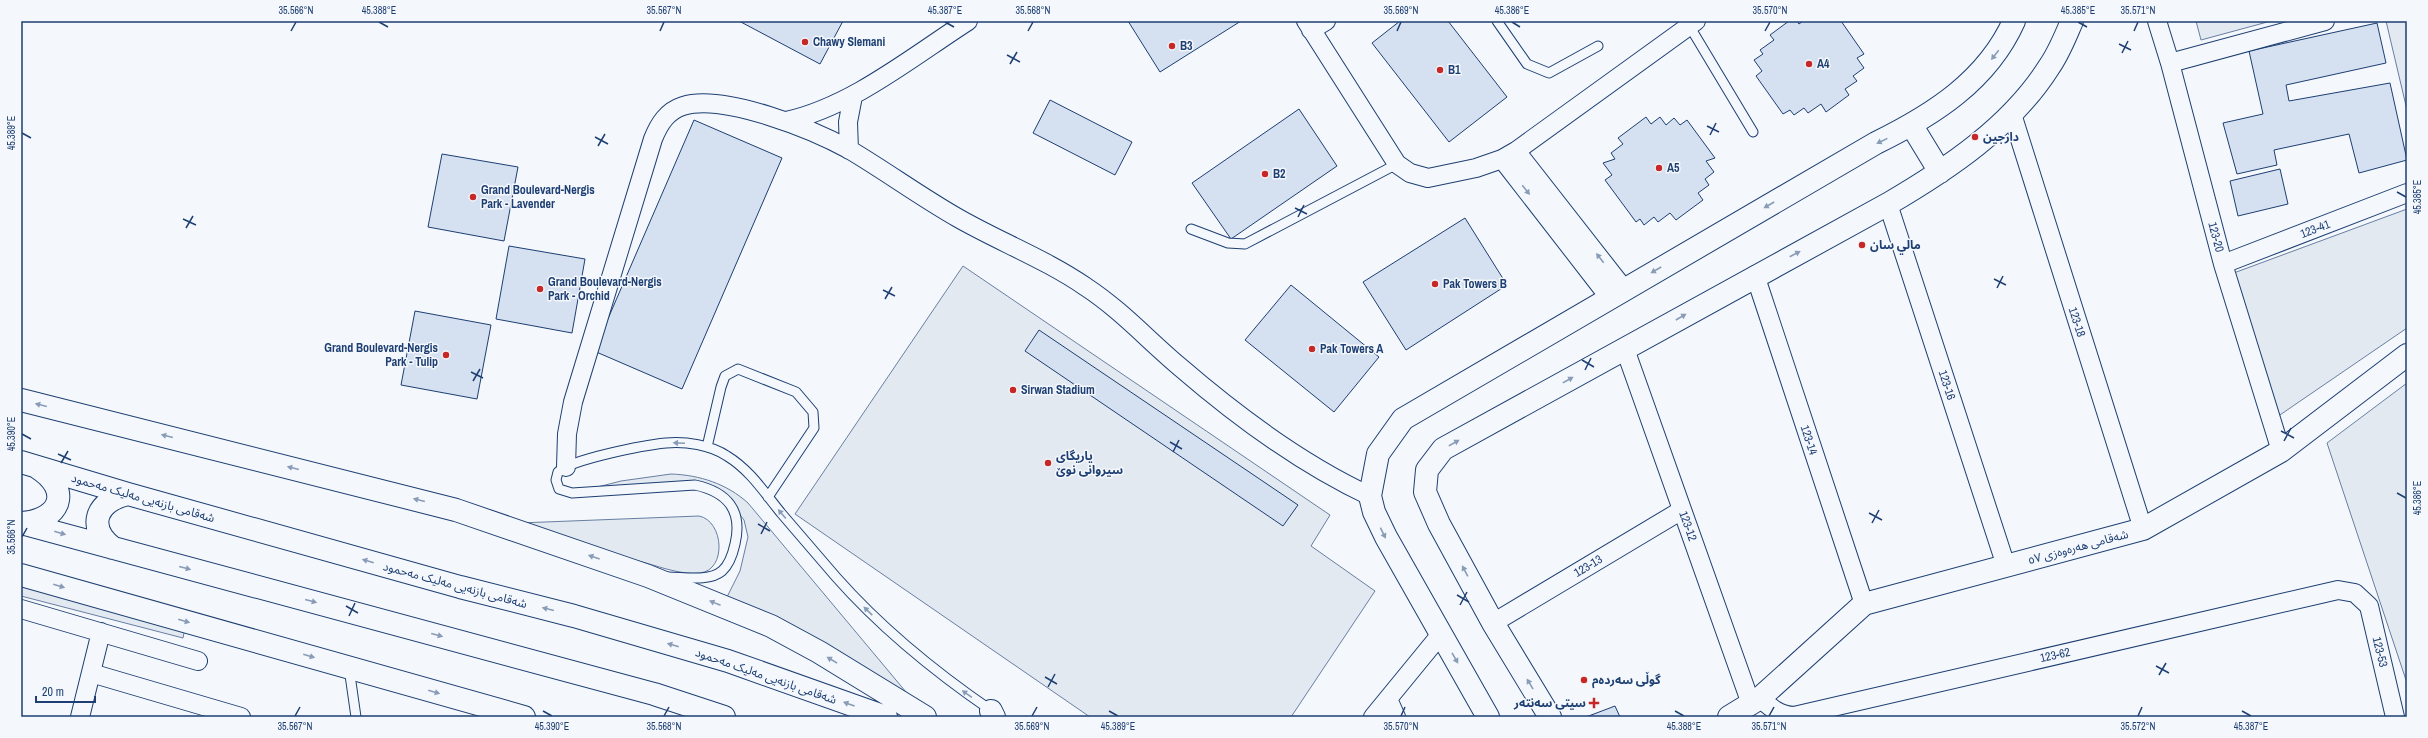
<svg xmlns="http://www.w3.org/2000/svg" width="2428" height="738" viewBox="0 0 2428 738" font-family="'Archivo Narrow','Noto Sans Arabic',sans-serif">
	<rect width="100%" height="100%" fill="#f4f7fb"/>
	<!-- green -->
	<path fill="#e3e9f0" stroke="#687fa3" d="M2196,21H2271L2201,40Z
		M2386,21H2407V110Z
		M2407,209V328L2274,419L2231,274Z
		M963,266L1330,515L1311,546L1375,591L1291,717H1090L795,514Z
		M2407,383V683L2327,443Z
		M671,474C700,475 727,484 748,503L906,692L726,599L740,571L748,537L744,520L731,503L697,487L570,494L621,481Z
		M699,516C724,521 727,570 700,573C683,575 663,568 646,563C603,552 561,537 519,523Z
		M21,584L185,628L183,638L21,596Z"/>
	<!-- building -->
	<path fill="#d5e0f0" stroke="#1d3f73" d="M739,21H843L820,64Z
		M1128,21H1241L1160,72Z
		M1400,21H1448L1507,97L1449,142L1372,43Z
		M1789,21H1797L1799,24L1803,21H1841L1864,54L1857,58L1864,68L1853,76L1857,81L1845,89L1849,95L1826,112L1821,104L1808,113L1804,108L1794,115L1790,110L1783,114L1756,76L1762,71L1754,60L1763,54L1760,50L1774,40L1770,35Z
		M2377,23L2386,63L2286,85L2289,101L2390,83L2407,160L2359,173L2349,134L2274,150L2277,165L2237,174L2223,123L2263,114L2249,51Z
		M1050,100L1132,142L1115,175L1033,133Z
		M1299,109L1337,166L1231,239L1192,183Z
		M1646,117L1651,124L1660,117L1666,125L1674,118L1680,125L1687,120L1715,158L1706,161L1714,172L1705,179L1709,185L1698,193L1703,200L1676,220L1670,213L1658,222L1654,217L1644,225L1640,219L1636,222L1605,180L1612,175L1603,163L1615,159L1611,153L1623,144L1618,138Z
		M694,120L782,158L682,389L594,351Z
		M442,154L518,167L504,241L428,227Z
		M2280,169L2288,204L2238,216L2230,181Z
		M1465,218L1507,285L1406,350L1363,282Z
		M509,246L585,259L572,333L496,319Z
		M1291,285L1379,357L1334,412L1245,340Z
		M415,311L491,325L477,399L401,385Z
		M1039,330L1298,505L1283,526L1025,351Z
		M1615,706L1620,717H1586Z"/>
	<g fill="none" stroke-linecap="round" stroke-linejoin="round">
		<defs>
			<path id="lane" d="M1497,21L1527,64L1549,73L1598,46
				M1690,27L1753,132
				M1191,229L1228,243L1245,244L1397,164
				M707,447L721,387L725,376L738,369L796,392L813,412L814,428L768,497
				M668,577C684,577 709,582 722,571C730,564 733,553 735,544C743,510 727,492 695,485L572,493L559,489L556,480L558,472C572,459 645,445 666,443C685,441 711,445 727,456C750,470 764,492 781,513C799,534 818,556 836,577C882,629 935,672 992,711
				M349,668L356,717"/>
			<path id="street" d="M1306,21L1397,164L1410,173L1428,178L1476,168L1502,159L1516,151L1696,21
				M2157,21L2170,63L2223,264L2281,451
				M1311,30L1326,21
				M2170,63L2325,21
				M2012,114L2143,529
				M786,121C851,107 912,57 968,21
				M849,150L848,122L853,96
				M1516,151L1624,289
				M1502,159L1609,297
				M1888,204L2006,566
				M2223,264L2407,193
				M1755,275L1864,604
				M1625,349L1751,704
				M566,467L567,434L573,402L653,139C659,124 667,111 683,106C723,93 814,130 850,150C887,172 921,197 958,218C1000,242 1047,260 1086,287C1121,310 1148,340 1180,367C1238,417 1301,464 1370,496
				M21,609L198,661
				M1493,623L1682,510
				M91,673L241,717
				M1760,698C1771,708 1779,715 1794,716L2338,590L2355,593L2369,606L2395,717
				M1388,699L1396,717
				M80,717L101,632
				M1373,717L1441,634"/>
			<path id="secondary" d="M1912,126L1940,172
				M1488,717L1386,537L1374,512L1370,496L1378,454L1403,419L1876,143C1933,115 1987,81 2014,21
				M1550,717L1493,623L1439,524L1425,492L1427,470L1443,449L1888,204C1948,169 2011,127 2049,67C2059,53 2065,37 2072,21
				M1729,717L1760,698L1864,604L2143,529L2281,451L2407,355"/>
			<path id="highway" d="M21,400L456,510L648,576L771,626L819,652L925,717
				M21,462L128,494L460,587L574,616L728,661L886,717
				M21,523L654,694L724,717
				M22,523C61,520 72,490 38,468
				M113,548C86,527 96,501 128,494
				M21,575L524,717
				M991,711L994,717"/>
		</defs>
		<!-- lane casing -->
		<use href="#lane" stroke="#1d3f73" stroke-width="11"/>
		<!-- street casing -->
		<use href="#street" stroke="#1d3f73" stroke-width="20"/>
		<!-- secondary casing -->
		<use href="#secondary" stroke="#1d3f73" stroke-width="24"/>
		<!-- highway casing -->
		<use href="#highway" stroke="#1d3f73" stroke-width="24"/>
		<!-- lane -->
		<use href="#lane" stroke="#f4f7fb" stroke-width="9"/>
		<!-- street -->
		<use href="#street" stroke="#f4f7fb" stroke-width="18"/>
		<!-- secondary -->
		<use href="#secondary" stroke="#f4f7fb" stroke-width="22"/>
		<!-- highway -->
		<use href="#highway" stroke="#f4f7fb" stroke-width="22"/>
	</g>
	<!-- one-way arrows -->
	<defs><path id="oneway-solid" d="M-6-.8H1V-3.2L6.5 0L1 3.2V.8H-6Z"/></defs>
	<g fill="#889bb7">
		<use href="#oneway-solid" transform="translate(1995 55) rotate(128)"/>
		<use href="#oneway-solid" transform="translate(1882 141) rotate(154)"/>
		<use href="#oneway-solid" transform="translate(1526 190) rotate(52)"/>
		<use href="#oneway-solid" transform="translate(1769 205) rotate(150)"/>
		<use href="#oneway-solid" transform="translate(1795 254) rotate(-28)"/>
		<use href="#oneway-solid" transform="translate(1600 258) rotate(-128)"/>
		<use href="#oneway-solid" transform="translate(1656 270) rotate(150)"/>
		<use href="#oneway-solid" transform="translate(1681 317) rotate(-30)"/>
		<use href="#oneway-solid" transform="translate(1568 380) rotate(-29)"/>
		<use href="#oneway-solid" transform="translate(41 405) rotate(-166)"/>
		<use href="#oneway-solid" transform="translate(167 436) rotate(-166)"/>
		<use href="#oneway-solid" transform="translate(679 443) rotate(-178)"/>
		<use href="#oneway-solid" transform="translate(1454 443) rotate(-29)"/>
		<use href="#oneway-solid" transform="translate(293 468) rotate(-166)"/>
		<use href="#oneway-solid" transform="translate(419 500) rotate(-166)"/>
		<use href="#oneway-solid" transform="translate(782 514) rotate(-130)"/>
		<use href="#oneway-solid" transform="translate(60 533) rotate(16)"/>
		<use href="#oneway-solid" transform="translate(1383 533) rotate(64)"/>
		<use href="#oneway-solid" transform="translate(594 557) rotate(-161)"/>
		<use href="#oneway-solid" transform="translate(368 561) rotate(-164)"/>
		<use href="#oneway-solid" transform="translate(185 568) rotate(15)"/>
		<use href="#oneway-solid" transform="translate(1465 571) rotate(-118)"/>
		<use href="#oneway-solid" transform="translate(59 586) rotate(16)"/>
		<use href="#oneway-solid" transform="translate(311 601) rotate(15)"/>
		<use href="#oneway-solid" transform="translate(715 603) rotate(-158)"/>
		<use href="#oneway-solid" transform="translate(548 609) rotate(-166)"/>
		<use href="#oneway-solid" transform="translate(868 611) rotate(-136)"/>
		<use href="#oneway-solid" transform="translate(184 621) rotate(16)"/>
		<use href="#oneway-solid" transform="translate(437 635) rotate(15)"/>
		<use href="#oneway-solid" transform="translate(673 645) rotate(-164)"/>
		<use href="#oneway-solid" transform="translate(309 656) rotate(16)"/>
		<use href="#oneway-solid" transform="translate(1455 658) rotate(60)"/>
		<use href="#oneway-solid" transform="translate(832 660) rotate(-149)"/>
		<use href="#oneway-solid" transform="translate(1530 684) rotate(-121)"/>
		<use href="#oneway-solid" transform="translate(434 692) rotate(16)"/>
		<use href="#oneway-solid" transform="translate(967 694) rotate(-145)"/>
		<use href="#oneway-solid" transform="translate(849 704) rotate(-160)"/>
	</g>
	<!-- ticks -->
	<path fill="none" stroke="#1d3f73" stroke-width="1.5" d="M379,22L388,27M945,22L954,27M1512,22L1520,27M2078,22L2087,27M291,31L296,22M660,31L664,22M1028,31L1033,22M1397,31L1401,22M1765,31L1770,22M2134,31L2138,22M2119,44L2131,50M2122,53L2128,41M1007,55L1020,62M1010,64L1017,52M1707,126L1719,132M22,133L31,138M1710,135L1716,123M595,137L608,144M598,146L605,134M2397,192L2406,197M1295,208L1307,214M1298,217L1304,205M183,219L196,225M186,228L193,216M1994,279L2006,285M1997,288L2003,276M883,290L895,296M885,299L892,287M1582,360L1594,367M1585,370L1591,358M471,372L483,378M473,381L480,369M2281,431L2294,438M22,434L31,439M2284,441L2291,428M1170,442L1182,449M1173,452L1179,440M58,454L71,460M61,463L68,451M2397,493L2406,498M1869,513L1882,520M1872,523L1879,510M758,524L770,531M761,534L767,522M22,537L27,528M1457,595L1469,602M1460,605L1467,592M346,606L358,613M349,616L355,603M2156,666L2169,673M2159,675L2166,663M1045,677L1057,684M1048,687L1055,674M543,711L552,716M1109,711L1118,716M1675,711L1684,716M2242,711L2251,716M295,716L300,707M664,716L669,707M1032,716L1037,707M1401,716L1405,707M1769,716L1774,707M2138,716L2142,707"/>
	<!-- markers -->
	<g fill="#c62828" stroke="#f4f7fb" stroke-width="1.5">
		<circle cx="805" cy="42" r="4"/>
		<circle cx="1172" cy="46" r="4"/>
		<circle cx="1809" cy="64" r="4"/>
		<circle cx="1440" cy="70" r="4"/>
		<circle cx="1975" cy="137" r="4"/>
		<circle cx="1659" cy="168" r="4"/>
		<circle cx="1265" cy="174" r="4"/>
		<circle cx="473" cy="197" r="4"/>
		<circle cx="1862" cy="245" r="4"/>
		<circle cx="1435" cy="284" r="4"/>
		<circle cx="540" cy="289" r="4"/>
		<circle cx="1312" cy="349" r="4"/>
		<circle cx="446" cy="355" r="4"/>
		<circle cx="1013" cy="390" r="4"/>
		<circle cx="1048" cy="463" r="4"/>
		<circle cx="1584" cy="680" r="4"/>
		<path d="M1592 697h4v4h4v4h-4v4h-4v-4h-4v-4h4z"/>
	</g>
	<g text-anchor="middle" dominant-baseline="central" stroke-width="3" stroke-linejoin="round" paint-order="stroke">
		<!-- poi labels -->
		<g font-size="12" font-weight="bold" fill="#1d3f73" stroke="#f4f7fb" text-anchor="start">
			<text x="813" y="42">Chawy Slemani</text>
			<text x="1180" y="46">B3</text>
			<text x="1817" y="64">A4</text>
			<text x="1448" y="70">B1</text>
			<text x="1983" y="137">دارجين</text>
			<text x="1667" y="168">A5</text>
			<text x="1273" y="174">B2</text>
			<text x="481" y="190">Grand Boulevard-Nergis<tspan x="481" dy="14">Park - Lavender</tspan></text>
			<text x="1870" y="245">مالي سان</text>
			<text x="548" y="282">Grand Boulevard-Nergis<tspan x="548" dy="14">Park - Orchid</tspan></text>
			<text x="1443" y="284">Pak Towers B</text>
			<text x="438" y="348" text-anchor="end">Grand Boulevard-Nergis<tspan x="438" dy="14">Park - Tulip</tspan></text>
			<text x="1320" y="349">Pak Towers A</text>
			<text x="1021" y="390">Sirwan Stadium</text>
			<text x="1056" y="456">یاریگای<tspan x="1056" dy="14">سیروانی نوێ</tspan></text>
			<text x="1592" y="680">گوڵی سەردەم</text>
			<text x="1586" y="703" text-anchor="end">سیتی سەنتەر</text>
		</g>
		<!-- street labels -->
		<g font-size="12" fill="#1d3f73" stroke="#f4f7fb">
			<text transform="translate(2315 229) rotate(-21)">123-41</text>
			<text transform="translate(2216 237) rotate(75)">123-20</text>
			<text transform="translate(2077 322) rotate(72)">123-18</text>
			<text transform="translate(1947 385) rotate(72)">123-16</text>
			<text transform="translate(1809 440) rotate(72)">123-14</text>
			<text transform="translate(143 498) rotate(16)">شەقامی بازنەیی مەلیک مەحمود</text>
			<text transform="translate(1688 526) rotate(70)">123-12</text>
			<text transform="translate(2078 547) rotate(-15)">شەقامی هەرەوەزی ٥٧</text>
			<text transform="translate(1588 566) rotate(-31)">123-13</text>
			<text transform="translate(455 585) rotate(15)">شەقامی بازنەیی مەلیک مەحمود</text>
			<text transform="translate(2380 652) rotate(76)">123-53</text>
			<text transform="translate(2055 655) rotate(-13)">123-62</text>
			<text transform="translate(766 676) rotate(19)">شەقامی بازنەیی مەلیک مەحمود</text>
		</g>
	</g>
	<!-- border -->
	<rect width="2428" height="738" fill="none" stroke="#f4f7fb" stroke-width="44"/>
	<!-- scale -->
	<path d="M36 696v6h59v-6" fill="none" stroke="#1d3f73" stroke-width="2"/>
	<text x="42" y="696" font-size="12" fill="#1d3f73" stroke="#f4f7fb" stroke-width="3" paint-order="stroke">20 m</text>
	<rect x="22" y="22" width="2384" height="694" fill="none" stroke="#1d3f73" stroke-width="1.5"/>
	<g font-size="10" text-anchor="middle" fill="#1d3f73">
		<text x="296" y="14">35.566°N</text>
		<text x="379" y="14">45.388°E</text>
		<text x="664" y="14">35.567°N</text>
		<text x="945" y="14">45.387°E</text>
		<text x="1033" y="14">35.568°N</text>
		<text x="1401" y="14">35.569°N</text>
		<text x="1512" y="14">45.386°E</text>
		<text x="1770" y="14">35.570°N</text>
		<text x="2078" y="14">45.385°E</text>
		<text x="2138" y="14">35.571°N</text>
		<text transform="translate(11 133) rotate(-90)" y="4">45.389°E</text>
		<text transform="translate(2417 197) rotate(-90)" y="4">45.385°E</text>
		<text transform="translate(11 434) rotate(-90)" y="4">45.390°E</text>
		<text transform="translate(2417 498) rotate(-90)" y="4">45.386°E</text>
		<text transform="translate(11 537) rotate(-90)" y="4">35.566°N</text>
		<text x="295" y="730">35.567°N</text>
		<text x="552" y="730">45.390°E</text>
		<text x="664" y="730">35.568°N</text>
		<text x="1032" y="730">35.569°N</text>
		<text x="1118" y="730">45.389°E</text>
		<text x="1401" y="730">35.570°N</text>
		<text x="1684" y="730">45.388°E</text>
		<text x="1769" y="730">35.571°N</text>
		<text x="2138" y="730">35.572°N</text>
		<text x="2251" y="730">45.387°E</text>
	</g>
</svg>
